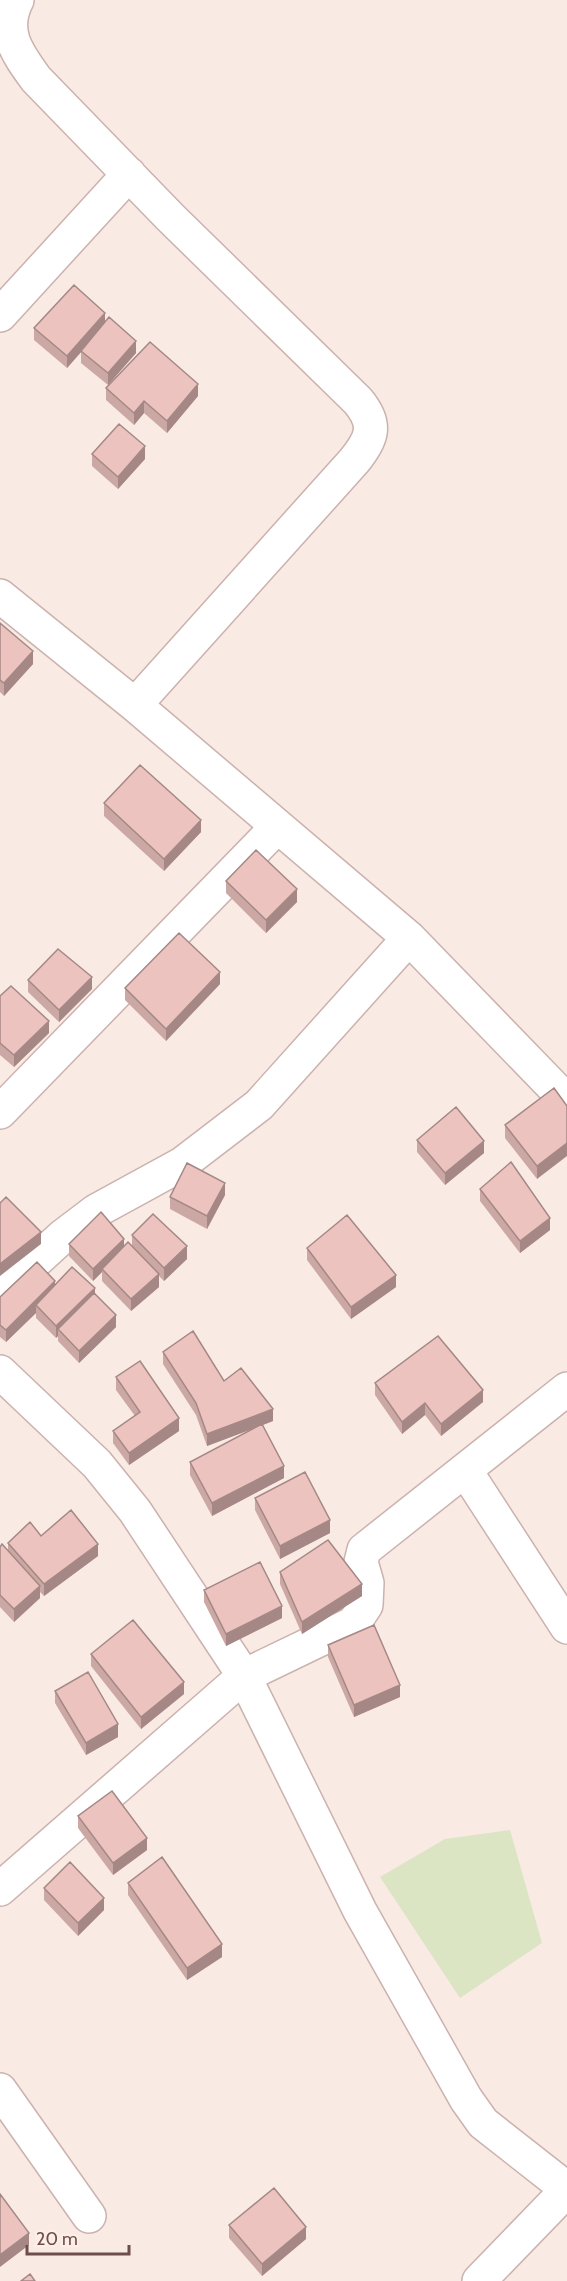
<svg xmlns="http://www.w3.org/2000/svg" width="567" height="2281" viewBox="0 0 567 2281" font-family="Cabin,sans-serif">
	<rect width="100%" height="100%" fill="#f9eae3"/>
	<!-- green -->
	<path fill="#dbe5c3" d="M510,1830L542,1943L460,1998L380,1877L445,1839Z"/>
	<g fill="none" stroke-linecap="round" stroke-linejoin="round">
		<defs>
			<path id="minor" d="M17,0C1,31 17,53 36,79L170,217L358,401C378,425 372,439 354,461L135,705L409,938L567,1101
				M0,315L129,174
				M0,596L135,705
				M0,1112L277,827
				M0,1294L63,1236L96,1211L182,1164L259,1105L409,938
				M0,1372L97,1464L135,1511L244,1676L360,1911L466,2099L483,2123L567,2189
				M465,1470L567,1627
				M0,1889L244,1676L354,1623L366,1605L367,1583L361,1562L364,1550L567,1389
				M0,2090L89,2216
				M479,2281L567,2190"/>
		</defs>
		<!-- minor casing -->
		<use href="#minor" stroke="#cbb2ae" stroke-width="36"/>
		<!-- minor -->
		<use href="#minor" stroke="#fff" stroke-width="33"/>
	</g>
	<!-- wall -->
	<path fill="#cba8a3" d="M105,322L136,353L108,385L81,363V352L67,368L34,340V328Z
		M106,388L198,396L167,433L144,413L134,425L106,400Z
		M92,454L145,459L118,489L92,466Z
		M0,623L33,664L4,696L0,692Z
		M104,803L201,832L164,871L104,816Z
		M226,881L297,902L266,933L226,893Z
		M28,980L92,989L59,1022L28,992Z
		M220,984L166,1041L125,1000V988Z
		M0,996L49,1033L14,1067L0,1055Z
		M554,1088L537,1179L505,1138V1125Z
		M417,1140L484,1153L445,1185L417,1152Z
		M480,1189L550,1230L520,1253L480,1201Z
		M225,1195L207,1229L170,1209V1197Z
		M132,1235L187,1259L164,1281L159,1276V1287L131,1311L102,1281V1272L93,1281L69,1256V1244L124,1246L132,1245Z
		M307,1248L396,1287L351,1319L307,1260Z
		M55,1285L95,1293L116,1327L79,1363L58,1341V1336L56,1338L36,1318V1313L6,1342L0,1337V1297Z
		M163,1352L224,1381L273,1421L263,1425L284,1478L212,1516L190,1475V1462L255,1428L207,1446L196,1415L163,1364Z
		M116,1377L179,1431L129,1465L113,1443V1431L135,1416L116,1390Z
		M375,1383L483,1402L441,1436L425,1415L402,1434L375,1395Z
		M255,1498L330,1533L280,1559L255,1510Z
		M41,1536L98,1556L44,1596L40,1592V1598L14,1622L0,1607V1547L8,1551V1543Z
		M280,1572L362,1596L302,1634L280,1584Z
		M204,1590L282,1618L226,1646L204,1602Z
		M328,1645L400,1697L354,1717L328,1657Z
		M91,1654L184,1694L141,1729L91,1666Z
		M55,1691L118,1737L86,1755L55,1703Z
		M78,1816L147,1850L113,1875L78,1828Z
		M128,1883L222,1957L187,1980L128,1895Z
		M44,1888L104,1910L78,1936L44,1900Z
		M229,2225L306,2239L262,2276L229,2238Z"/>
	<!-- shaded-wall -->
	<path fill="#a58885" d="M105,313V325L67,368V356Z
		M136,341V353L108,385V373Z
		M198,384V396L167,433V421Z
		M144,401V413L134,425V413Z
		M145,446V459L118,489V477Z
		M33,651V664L4,696V683Z
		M201,820V832L164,871V859Z
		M297,889V902L266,933V920Z
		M220,972V984L166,1041V1029Z
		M92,977V989L59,1022V1010Z
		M49,1021V1033L14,1067V1055Z
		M484,1141V1153L445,1185V1173Z
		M567,1143V1156L537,1179V1166Z
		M225,1183V1195L207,1229V1216Z
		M550,1218V1230L520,1253V1241Z
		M41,1232V1244L0,1276V1264Z
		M124,1239V1251L102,1269V1272L93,1281V1269Z
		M187,1246V1259L164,1281V1268Z
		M159,1274V1287L131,1311V1299Z
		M396,1275V1287L351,1319V1307Z
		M55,1281V1293L36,1305V1313L6,1342V1330Z
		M95,1288V1300L58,1329V1336L56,1338V1326Z
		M116,1315V1327L79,1363V1351Z
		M483,1390V1402L441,1436V1424Z
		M425,1403V1415L402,1434V1422Z
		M273,1409V1421L207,1446V1434Z
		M179,1418V1431L129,1465V1453Z
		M284,1466V1478L212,1516V1503Z
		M330,1520V1533L280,1559V1546Z
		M98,1544V1556L44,1596V1584Z
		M362,1584V1596L302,1634V1622Z
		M40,1586V1598L14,1622V1609Z
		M282,1606V1618L226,1646V1634Z
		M184,1682V1694L141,1729V1717Z
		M400,1685V1697L354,1717V1705Z
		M118,1724V1737L86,1755V1743Z
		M147,1838V1850L113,1875V1863Z
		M104,1898V1910L78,1936V1923Z
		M222,1944V1957L187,1980V1968Z
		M306,2227V2239L262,2276V2264Z
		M29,2233V2245L0,2267V2255Z"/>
	<!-- building -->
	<path fill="#ecc3be" stroke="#a58885" stroke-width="1.5" d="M74,285L105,313L67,356L34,328Z
		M109,317L136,341L108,373L81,351Z
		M150,342L198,384L167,421L144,401L134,413L106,388Z
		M119,424L145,446L118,477L92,454Z
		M0,623L33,651L4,683L0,680Z
		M140,765L201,820L164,859L104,803Z
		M256,850L297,889L266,920L226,881Z
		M179,933L220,972L166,1029L125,988Z
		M58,949L92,977L59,1010L28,980Z
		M11,986L49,1021L14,1055L0,1043V996Z
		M554,1088L567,1106V1143L537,1166L505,1125Z
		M456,1107L484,1141L445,1173L417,1140Z
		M511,1162L550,1218L520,1241L480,1189Z
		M187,1163L225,1183L207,1216L170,1197Z
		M6,1197L41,1232L0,1264V1203Z
		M101,1212L124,1239L93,1269L69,1244Z
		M153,1214L187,1246L164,1268L132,1235Z
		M347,1215L396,1275L351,1307L307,1248Z
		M128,1242L159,1274L131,1299L102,1269Z
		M37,1262L55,1281L6,1330L0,1325V1297Z
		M72,1267L95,1288L56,1326L36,1305Z
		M94,1293L116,1315L79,1351L58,1329Z
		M193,1331L224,1381L241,1368L273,1409L207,1434L196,1403L163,1352Z
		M438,1336L483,1390L441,1424L425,1403L402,1422L375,1383Z
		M140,1361L179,1418L129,1453L113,1431L140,1412L116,1377Z
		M262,1424L284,1466L212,1503L190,1462Z
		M305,1472L330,1520L280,1546L255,1498Z
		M71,1510L98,1544L44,1584L8,1543L30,1522L41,1536Z
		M328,1540L362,1584L302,1622L280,1572Z
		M2,1544L40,1586L14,1609L0,1595V1547Z
		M260,1562L282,1606L226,1634L204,1590Z
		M133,1620L184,1682L141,1717L91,1654Z
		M374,1625L400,1685L354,1705L328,1645Z
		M88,1672L118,1724L86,1743L55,1691Z
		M112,1791L147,1838L113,1863L78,1816Z
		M162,1857L222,1944L187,1968L128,1883Z
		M70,1862L104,1898L78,1923L44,1888Z
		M274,2188L306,2227L262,2264L229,2225Z
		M0,2194L29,2233L0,2255Z
		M30,2274L35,2281H21Z"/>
	<!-- scale -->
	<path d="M27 2245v9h102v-9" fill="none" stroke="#6e4e4c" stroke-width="3"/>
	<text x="36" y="2245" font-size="18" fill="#6e4e4c" stroke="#fdefe8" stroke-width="4.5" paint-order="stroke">20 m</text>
</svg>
